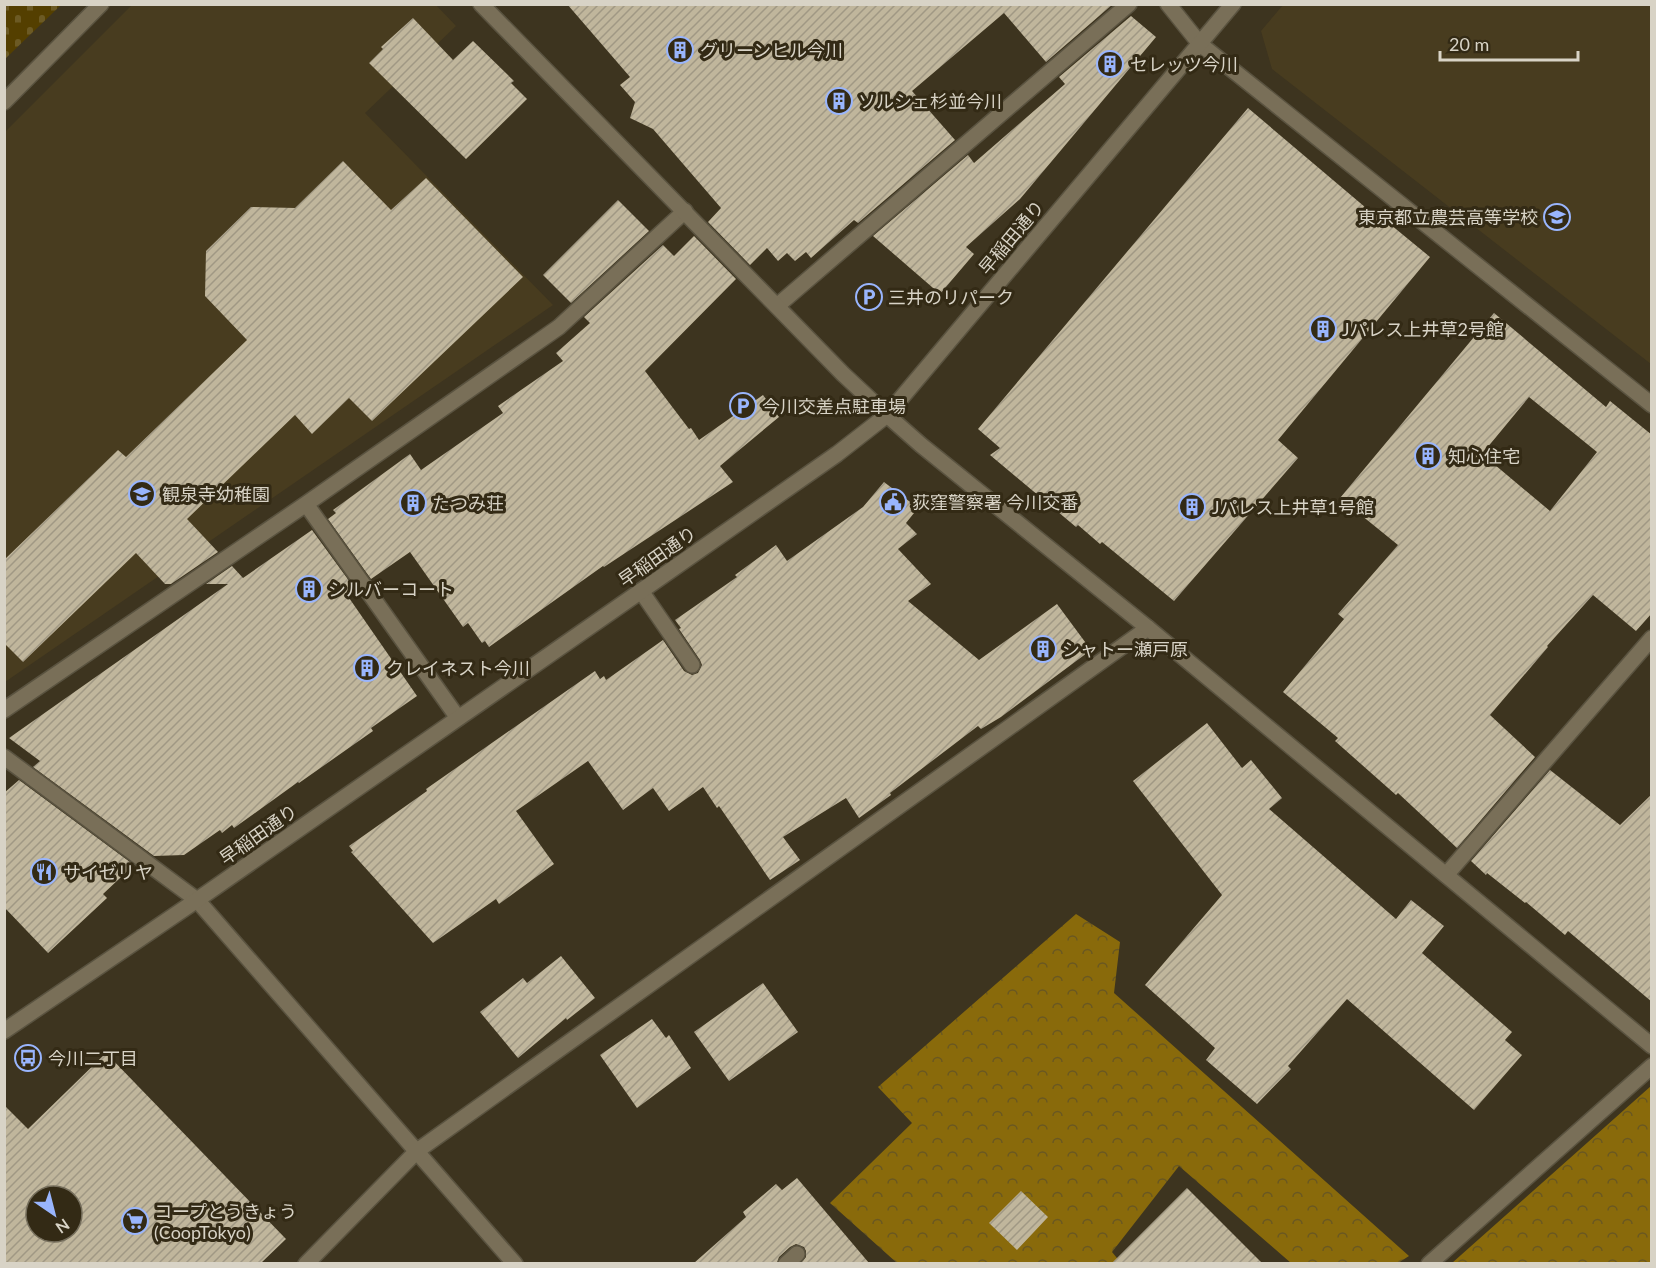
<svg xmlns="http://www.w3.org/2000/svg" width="1656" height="1268" viewBox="0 0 1656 1268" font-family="Lato,'Noto Sans JP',sans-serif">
	<defs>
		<pattern id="forest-crowns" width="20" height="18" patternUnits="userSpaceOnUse" patternTransform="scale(1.5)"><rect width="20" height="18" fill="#896a0b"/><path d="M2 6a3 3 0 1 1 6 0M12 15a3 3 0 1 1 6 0" fill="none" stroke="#695721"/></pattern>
		<pattern id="cemetery-stones" width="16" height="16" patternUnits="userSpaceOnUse" patternTransform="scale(1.5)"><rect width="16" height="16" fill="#543f00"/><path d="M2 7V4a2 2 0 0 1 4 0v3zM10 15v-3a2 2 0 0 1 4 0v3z" fill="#6c5a24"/></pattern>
		<pattern id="building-hatch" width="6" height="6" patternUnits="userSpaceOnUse" patternTransform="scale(1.5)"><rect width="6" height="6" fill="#c0b69c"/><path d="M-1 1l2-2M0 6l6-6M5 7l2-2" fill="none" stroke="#a09884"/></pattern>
	</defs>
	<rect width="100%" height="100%" fill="#3d341f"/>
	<!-- built -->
	<path fill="#483c1f" d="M132,5H436L456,26L365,113L553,305L5,682L4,133Z
		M1283,5H1651V364L1272,69L1261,31Z"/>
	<!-- forest -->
	<path fill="url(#forest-crowns)" d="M1076,914L1120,942L1114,993L1409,1256L1398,1263H1291L1179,1166L1112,1252L1121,1263H897L830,1203L912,1123L878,1087Z
		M1651,1086V1263H1452Z"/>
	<!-- cemetery -->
	<path fill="url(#cemetery-stones)" d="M5,4H61V5L5,59Z"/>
	<!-- building -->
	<path fill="url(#building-hatch)" fill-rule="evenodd" d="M567,4H1113L1046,62L1004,13L912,91L955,140L858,223L854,220L811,258L806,252L795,261L787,253L778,261L767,248L750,265L708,222L721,208L653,129L630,118L635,102L620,85L630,77Z
		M1131,16L1156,37L1020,199L966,247L974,254L940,294L873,236L968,155L974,163L1065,84L1059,77Z
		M413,18L453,60L473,41L514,81L511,83L527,99L466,159L369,63L383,49L381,47Z
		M1248,108L1372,213L1374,211L1430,257L1278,440L1298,458L1174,601L1102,542L1100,544L1078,525L1076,527L990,455L1000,448L978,429Z
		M343,161L391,210L426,178L523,277L372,421L349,398L312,434L295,415L187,519L218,552L171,584H165L136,553L23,662L4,643V560L118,450L126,457L247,340L205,296L206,251L251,207L295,208Z
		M618,200L649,231L571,303L543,275Z
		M694,236L736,279L645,371L689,429L691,428L699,440L763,395L779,417L720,466L733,482L604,567L603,566L489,647L485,641L482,643L468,623L463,627L410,552L371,579L328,519L336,513L333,510L410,454L421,470L503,413L498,406L563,361L556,353L590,323L584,317L663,245L674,256Z
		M1494,313L1606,407L1610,401L1652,435V613L1636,631L1593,595L1547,646L1548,647L1490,715L1535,757L1457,848L1398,793L1396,795L1335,741L1338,738L1283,692L1344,619L1338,614L1398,545L1340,498ZM1529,397L1597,452L1550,511L1482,454Z
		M884,482L918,508L906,523L917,534L898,549L931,584L908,601L979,660L1057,604L1091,650L1001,717L981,729L978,726L890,793L891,795L859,818L846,798L783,837L800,860L770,880L719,806L717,808L703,787L669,811L653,788L623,810L588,761L516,811L554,864L499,904L496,899L433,943L351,852L353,851L349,846L427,791L426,789L595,671L600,679L604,676L606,680L663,640L684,671L692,675L698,673L702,665L700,660L679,629L681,628L675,620L737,577L735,575L776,545L787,561L863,507Z
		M312,530L355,589L347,595L417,696L371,728L373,731L299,783L298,782L234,828L232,825L222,833L220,830L184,855L154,856L33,767L40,761L9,738L228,584H206L232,566L243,578Z
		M1207,723L1242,768L1251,760L1282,798L1269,809L1396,919L1411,900L1444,926L1422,953L1512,1032L1505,1040L1522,1055L1474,1110L1347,999L1288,1066L1291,1069L1257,1104L1206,1060L1215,1048L1145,985L1222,895L1133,781Z
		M1550,770L1620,825L1652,794V1002L1568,931L1565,935L1526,902L1525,903L1487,873L1486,875L1471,861Z
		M19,780L134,865L103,894L107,898L48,953L4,907V793Z
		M561,956L595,998L567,1020L566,1018L518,1058L480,1012L523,978L527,983Z
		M763,983L798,1032L729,1081L694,1032Z
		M652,1019L666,1038L669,1035L691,1068L637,1108L600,1055Z
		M106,1053L286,1239L261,1263H4V1105L28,1129ZM36,1196H72V1232H36Z
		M797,1178L869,1263H801L806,1257V1251L804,1247L796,1244L790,1247L779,1257L777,1263H694L746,1217L743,1212L776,1184L782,1190Z
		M1187,1188L1262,1263H1112Z
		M1021,1191L1048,1217L1017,1250L989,1223Z"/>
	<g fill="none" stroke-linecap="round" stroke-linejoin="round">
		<defs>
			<path id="lane" d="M777,306L1129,4
				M306,504L458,718
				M641,591L692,665
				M4,710L306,504L559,327L685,211
				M1446,875L1652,638
				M786,1264L797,1254"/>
			<path id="street" d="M1168,4L1200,44L1652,405
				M4,102L101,4
				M4,757L197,900L515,1264
				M306,1264L417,1151L1148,628
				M1429,1264L1652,1066"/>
			<path id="secondary" d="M481,4L843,374L887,415L921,445L1148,628L1652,1046
				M4,1031L197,900L641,591L837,454L887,415L1233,4"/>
		</defs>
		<!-- lane casing -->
		<use href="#lane" stroke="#5a5340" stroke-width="18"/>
		<!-- street casing -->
		<use href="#street" stroke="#5a5340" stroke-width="18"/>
		<!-- secondary casing -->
		<use href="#secondary" stroke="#5a5340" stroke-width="18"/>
		<!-- lane -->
		<use href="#lane" stroke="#796f58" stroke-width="15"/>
		<!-- street -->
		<use href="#street" stroke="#796f58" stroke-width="15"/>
		<!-- secondary -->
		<use href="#secondary" stroke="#796f58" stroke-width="15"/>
	</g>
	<!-- icons -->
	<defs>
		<symbol id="building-ring" viewBox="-11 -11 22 22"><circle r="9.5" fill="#332a15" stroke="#99b5fd" stroke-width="1.5"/><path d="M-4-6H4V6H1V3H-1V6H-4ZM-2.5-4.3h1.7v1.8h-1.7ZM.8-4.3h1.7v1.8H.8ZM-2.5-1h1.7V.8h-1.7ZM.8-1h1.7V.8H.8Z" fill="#99b5fd"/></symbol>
		<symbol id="school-ring" viewBox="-11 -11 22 22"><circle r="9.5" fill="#332a15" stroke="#99b5fd" stroke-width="1.5"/><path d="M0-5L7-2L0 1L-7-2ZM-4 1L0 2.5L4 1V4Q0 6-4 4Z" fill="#99b5fd"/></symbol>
		<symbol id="parking-ring" viewBox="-11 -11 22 22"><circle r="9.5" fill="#332a15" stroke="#99b5fd" stroke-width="1.5"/><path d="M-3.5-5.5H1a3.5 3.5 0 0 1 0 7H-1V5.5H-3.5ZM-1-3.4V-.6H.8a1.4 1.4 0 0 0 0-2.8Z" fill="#99b5fd"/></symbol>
		<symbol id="civic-ring" viewBox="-11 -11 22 22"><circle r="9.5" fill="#332a15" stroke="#99b5fd" stroke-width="1.5"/><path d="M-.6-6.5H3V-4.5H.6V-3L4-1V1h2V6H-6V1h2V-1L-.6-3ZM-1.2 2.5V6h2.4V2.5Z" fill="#99b5fd"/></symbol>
		<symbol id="restaurant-ring" viewBox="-11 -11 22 22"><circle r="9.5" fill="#332a15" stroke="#99b5fd" stroke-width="1.5"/><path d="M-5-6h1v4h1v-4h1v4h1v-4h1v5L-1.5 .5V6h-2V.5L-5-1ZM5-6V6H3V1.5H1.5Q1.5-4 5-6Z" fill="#99b5fd"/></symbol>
		<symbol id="bus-ring" viewBox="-11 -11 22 22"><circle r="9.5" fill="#332a15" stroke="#99b5fd" stroke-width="1.5"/><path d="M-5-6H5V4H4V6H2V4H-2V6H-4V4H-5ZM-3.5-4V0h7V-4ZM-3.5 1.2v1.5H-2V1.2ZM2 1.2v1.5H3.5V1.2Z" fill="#99b5fd"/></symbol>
		<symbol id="supermarket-ring" viewBox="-11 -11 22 22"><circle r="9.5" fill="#332a15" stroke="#99b5fd" stroke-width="1.5"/><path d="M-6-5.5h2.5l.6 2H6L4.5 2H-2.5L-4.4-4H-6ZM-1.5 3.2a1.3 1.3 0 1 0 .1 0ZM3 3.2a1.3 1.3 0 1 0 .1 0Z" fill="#99b5fd"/></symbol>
	</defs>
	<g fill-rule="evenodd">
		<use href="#building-ring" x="665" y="35" width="30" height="30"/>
		<use href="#building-ring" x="1095" y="49" width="30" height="30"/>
		<use href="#building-ring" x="824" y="86" width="30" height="30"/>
		<use href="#school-ring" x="1542" y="202" width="30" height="30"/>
		<use href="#parking-ring" x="854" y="282" width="30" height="30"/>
		<use href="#building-ring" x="1308" y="314" width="30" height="30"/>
		<use href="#parking-ring" x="728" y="391" width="30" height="30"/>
		<use href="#building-ring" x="1413" y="441" width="30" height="30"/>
		<use href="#school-ring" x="127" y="479" width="30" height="30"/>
		<use href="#civic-ring" x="878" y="487" width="30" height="30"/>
		<use href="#building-ring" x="398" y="488" width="30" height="30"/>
		<use href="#building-ring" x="1177" y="492" width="30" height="30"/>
		<use href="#building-ring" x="294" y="574" width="30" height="30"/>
		<use href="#building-ring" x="1028" y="634" width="30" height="30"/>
		<use href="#building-ring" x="352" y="653" width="30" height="30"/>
		<use href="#restaurant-ring" x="29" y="857" width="30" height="30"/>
		<use href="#bus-ring" x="13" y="1043" width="30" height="30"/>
		<use href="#supermarket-ring" x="120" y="1206" width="30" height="30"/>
	</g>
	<g text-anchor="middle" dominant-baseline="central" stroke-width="6" stroke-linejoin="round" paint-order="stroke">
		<!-- poi labels -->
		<g font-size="18" fill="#d8d3c6" stroke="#332a15" text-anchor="start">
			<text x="700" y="50">グリーンヒル今川</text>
			<text x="1130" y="64">セレッツ今川</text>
			<text x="858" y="101">ソルシェ杉並今川</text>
			<text x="1538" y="217" text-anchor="end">東京都立農芸高等学校</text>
			<text x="888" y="297">三井のリパーク</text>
			<text x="1342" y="329">Jパレス上井草2号館</text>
			<text x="762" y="406">今川交差点駐車場</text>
			<text x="1448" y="456">知心住宅</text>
			<text x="162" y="494">観泉寺幼稚園</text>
			<text x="912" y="502">荻窪警察署 今川交番</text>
			<text x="432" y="503">たつみ荘</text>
			<text x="1212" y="507">Jパレス上井草1号館</text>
			<text x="328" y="589">シルバーコート</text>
			<text x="1062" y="649">シャトー瀬戸原</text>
			<text x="386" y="668">クレイネスト今川</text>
			<text x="63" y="872">サイゼリヤ</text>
			<text x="48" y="1058">今川二丁目</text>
			<text x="154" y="1211">コープとうきょう<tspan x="154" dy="21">(CoopTokyo)</tspan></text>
		</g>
		<!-- street labels -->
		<g font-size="18" fill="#d8d3c6" stroke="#332a15">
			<text transform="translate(1011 237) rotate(-50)">早稲田通り</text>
			<text transform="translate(657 556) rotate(-35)">早稲田通り</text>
			<text transform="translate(258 834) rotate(-35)">早稲田通り</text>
		</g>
	</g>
	<!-- border -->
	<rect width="1656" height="1268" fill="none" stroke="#d8d3c6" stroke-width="12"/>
	<!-- north arrow -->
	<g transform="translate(54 1214) rotate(145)"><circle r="28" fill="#332a15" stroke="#756e5c" stroke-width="1.5"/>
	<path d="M0-4.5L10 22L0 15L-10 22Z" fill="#99b5fd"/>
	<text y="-9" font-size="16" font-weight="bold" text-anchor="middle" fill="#d8d3c6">N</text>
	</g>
	<!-- scale -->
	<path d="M1440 51v9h138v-9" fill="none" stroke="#d8d3c6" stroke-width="3"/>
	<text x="1449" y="51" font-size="18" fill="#d8d3c6" stroke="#332a15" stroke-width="4.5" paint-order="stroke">20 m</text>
</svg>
